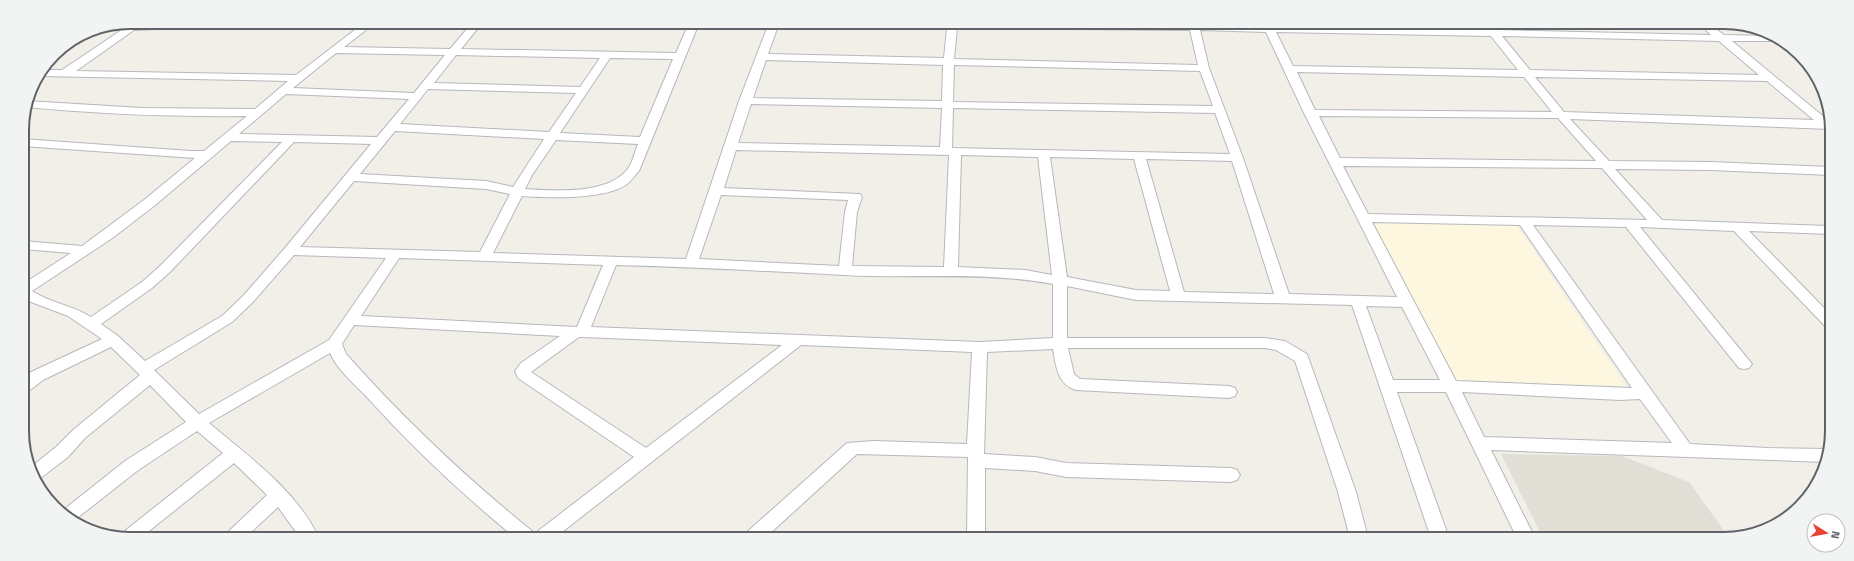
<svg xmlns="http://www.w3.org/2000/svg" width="1854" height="561" viewBox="0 0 1854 561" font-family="'Titillium Web',sans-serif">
	<rect width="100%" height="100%" fill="#f1efe8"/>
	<!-- commercial -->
	<path fill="#fef7e0" d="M1371,222L1516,224L1626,386L1455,383Z"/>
	<!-- education -->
	<path fill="#e1ded6" d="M1501,454L1622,456L1689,482L1730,539L1543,538Z"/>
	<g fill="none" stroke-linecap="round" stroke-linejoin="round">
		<defs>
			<path id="minor" d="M176,22H212L200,27L134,30L76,71L296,75L364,23H375L344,47L450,49L472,23H482L461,49L676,53L689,23H699L639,171C635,175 631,181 627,184C606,200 547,198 522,196L493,253L686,259L739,101L769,23H779L768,54L944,58L947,28L869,27L864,24H1198L1486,30L1491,27L1497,30L1711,35L1702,26H1712L1724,35L1770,36L1779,41H1732L1830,122V129L1570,119L1609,161L1711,162L1830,167V175L1711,170L1615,169L1662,220L1829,226V234L1749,231L1829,313V327L1824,325L1734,231L1640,227L1752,364L1749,368L1744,369L1739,368L1626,227L1533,225L1690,444L1768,448L1828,449V459L1826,462L1491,450L1535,538H1517L1446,392H1397L1449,538H1431L1352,305L1136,300L1067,286V338H1265L1285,341L1307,354L1356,492L1368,538H1350L1338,492L1295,361L1276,350L1265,348H1068L1074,374L1080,379L1229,386L1235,388L1237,392L1235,396L1229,398L1076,390C1057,384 1056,366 1053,349L987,352L984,454L1035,457L1066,463L1231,468L1237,470L1240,475L1237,480L1231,482L1066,477L1035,471L985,468V537H967L968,457L857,454L766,537H744L747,532L847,443L874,441L967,444L972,352L801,345L557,536H513C461,493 411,446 365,395C353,383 337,369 330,353L209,423C248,456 295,489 318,536H299L278,507L247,536H226L229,531L267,495L234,463L144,535H123L126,530L223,453L197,431L137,471L76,519L62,511L125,461L186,422L150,385L85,438L68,457L38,480L31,467L56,447L73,430L140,375L111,347L43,380L30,390L24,392V378L31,372L102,339L68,316L23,299V284L71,253L23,249V241L82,246L144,200L195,158L22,146V139L191,151H204L247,116C173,117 99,114 26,107L27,101L142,108L255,109L288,81L39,76L43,70H62L129,25ZM957,28L1190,30L1198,65L954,59ZM1200,30L1266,32L1304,113L1397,297L1289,294L1243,158L1209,68ZM1276,32L1491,36L1518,70L1293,66ZM1502,36L1719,41L1759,75L1530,70ZM336,53L445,55L414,93L293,88ZM456,55L600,58L580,87L434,83ZM610,58L673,59L640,137L560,133ZM766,60L943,65L942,101L753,98ZM954,65L1200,71L1213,106L953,102ZM1297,72L1524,77L1552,112L1315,110ZM1535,77L1767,81L1814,120L1564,112ZM428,89L576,93L549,132L400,124ZM286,94L409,99L377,137L239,134ZM751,104L942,108L940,147L738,143ZM953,108L1215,113L1230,154L952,148ZM1319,116L1558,118L1596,161L1340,158ZM395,131L544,139L513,187L486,181L360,174ZM556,140L638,144C635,151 633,161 629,167C611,195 555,191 525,189L532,175ZM231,141L282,142L160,266L142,282L91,317C72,305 50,303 32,291L111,239L154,206ZM294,142L371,144L285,248L243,296L222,316L145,361L118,336L101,324L152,288L170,272ZM736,150L949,155L944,267L852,266L857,212L862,197L860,194L724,188ZM961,155L1038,157L1052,275L1025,270L958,267ZM1050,157L1134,159L1170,291L1136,290L1067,277ZM1146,159L1232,161L1274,294L1184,292ZM1343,166L1602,168L1647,220L1368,214ZM354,181L486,189L510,194L480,252L300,247ZM721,195L848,200L845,212L839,266L699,259ZM1372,222L1520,225L1632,388L1456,381ZM294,255L386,258L329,340L199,414L154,370L232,322L253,302ZM399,258L603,265L577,327L361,316ZM616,265C692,267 768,271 844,275C913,279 984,271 1053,284V338L980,342L591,327ZM1366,306L1402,307L1440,380H1393ZM354,325L560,336L521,363L515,371L518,378L634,457L538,531L535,536L532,531C465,477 403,418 346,354L342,344ZM579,337H582L782,345L646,448L531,372ZM1462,392L1620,400L1640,399L1672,443L1484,437Z"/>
		</defs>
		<!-- minor casing -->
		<use href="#minor" stroke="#b5b8bc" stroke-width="2"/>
		<!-- minor -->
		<use href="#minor" fill="#fff" fill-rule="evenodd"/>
	</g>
	<!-- crop -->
	<path d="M0 0H1854V561H0ZM130 29H1724A101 101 0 0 1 1825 130V431A101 101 0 0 1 1724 532H130A101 101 0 0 1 29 431V130A101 101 0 0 1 130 29Z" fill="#f2f3f3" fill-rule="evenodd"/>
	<path fill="none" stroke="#5f6368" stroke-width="2" d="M130 29H1724A101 101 0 0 1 1825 130V431A101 101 0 0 1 1724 532H130A101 101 0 0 1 29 431V130A101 101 0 0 1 130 29Z"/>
	<!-- north arrow -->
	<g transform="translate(1826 533) rotate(101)"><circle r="19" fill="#ffffff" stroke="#bfc1c3"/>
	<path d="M0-3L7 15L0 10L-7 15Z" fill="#ea4335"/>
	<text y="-6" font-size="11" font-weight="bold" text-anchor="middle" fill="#5f6368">N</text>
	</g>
</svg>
